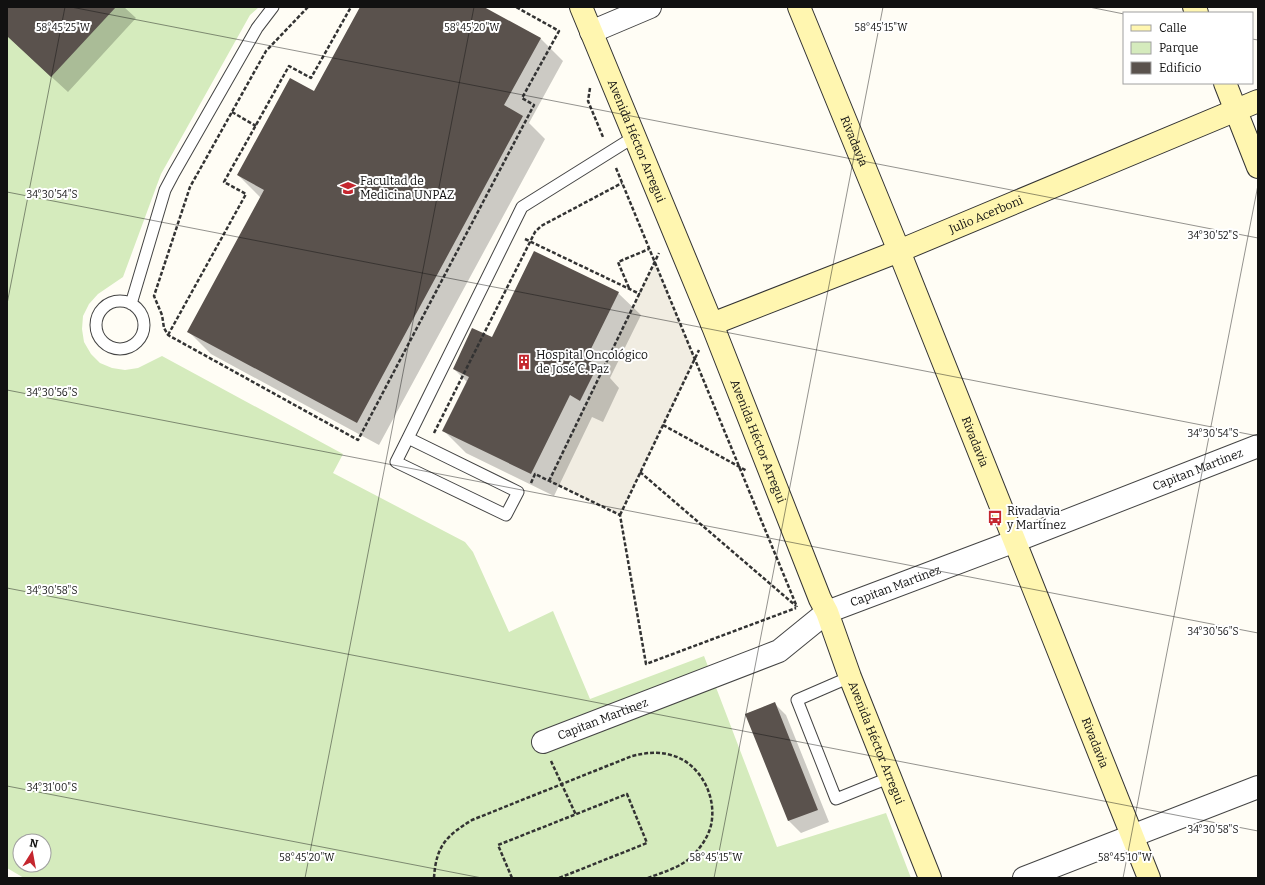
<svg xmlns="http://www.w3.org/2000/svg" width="1265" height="885" viewBox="0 0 1265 885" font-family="Bitter,serif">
	<rect width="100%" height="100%" fill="#fffdf5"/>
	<!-- green -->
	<path fill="#d5ebbd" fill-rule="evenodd" d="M7,7H259L250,15L161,174L123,277L98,294L89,304L83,316L82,329L84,342L91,354L100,363L112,368L125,370L138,368L162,356L343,454L333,473L465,542L473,552L509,632L553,611L590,699L704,656L777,847L886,813L911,878H24L7,868ZM20,841H44V865H20Z"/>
	<!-- plaza -->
	<path fill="#f1ede2" d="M655,262L695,359L620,515L549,481Z"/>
	<!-- shadow -->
	<path fill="#0003" d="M7,7H124L136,18L68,92L7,36Z
		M361,7H482L540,38L563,61L529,123L545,139L379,445L211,354L189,332L261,198L238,175L315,92Z
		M618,293L641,315L610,378L619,388L603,422L592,417L554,496L466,453L444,431L467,382L454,369L492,339Z
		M774,703L786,715L829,822L801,833L789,821L746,714Z"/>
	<!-- building -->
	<path fill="#5a524d" d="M7,7H116L51,77L7,36Z
		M360,7H484L541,38L504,105L523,116L357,423L187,332L264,190L237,175L290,78L314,91Z
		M534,251L619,292L586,359L598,365L580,401L570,395L531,474L442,431L469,377L453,369L472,328L492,337Z
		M775,702L818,810L788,821L745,714Z"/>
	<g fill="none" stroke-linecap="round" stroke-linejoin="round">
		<defs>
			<path id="lane" d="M96 325a24 24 0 1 1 48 0a24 24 0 1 1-48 0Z
				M131,304L165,190L174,173L257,28L273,7
				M408,438L518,492L506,515L396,462L408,438L522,207L634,137
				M850,677L797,700L836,799L891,777"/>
			<g id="street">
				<path d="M591,32L650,7"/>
				<path id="s1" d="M543,742L779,651L827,612L1015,541L1258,446"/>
				<path d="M1024,878L1258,787"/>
			</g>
			<g id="secondary">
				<path id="s2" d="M581,7L712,324L820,599L827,612L850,677L930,878"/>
				<path id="s3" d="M799,7L899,251L1149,878"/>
				<path d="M1194,7L1197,13"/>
				<path d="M1225,83L1258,167"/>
				<path id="s4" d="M712,324L899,251L1258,101"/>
			</g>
		</defs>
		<!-- lane casing -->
		<use href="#lane" stroke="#444" stroke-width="13"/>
		<!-- street casing -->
		<use href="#street" stroke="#444" stroke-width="24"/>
		<!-- secondary casing -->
		<use href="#secondary" stroke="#333" stroke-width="24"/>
		<!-- path -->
		<path stroke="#333" stroke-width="2.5" stroke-dasharray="4 2" stroke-linecap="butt" d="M308,7L266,51L190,187L154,296L162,315L164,328L168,335L358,440L534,105L522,98L559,31L516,7
			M590,88L588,101L603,137
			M232,112L256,126
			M616,168L797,607
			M525,239L640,294
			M629,288L618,262L649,249
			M168,335L246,194L224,182L289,66L311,78L351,7
			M663,425L747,471
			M434,433L535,232L541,226L622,183
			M640,472L796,606
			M549,481L659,253
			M531,483L535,474L620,515L646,664L796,608
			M620,515L699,350
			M551,761L576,815
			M434,878C436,846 446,836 472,820L632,756C645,753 657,751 671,755C698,762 715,792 712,819C711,832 703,845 694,854C683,867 663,872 648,878
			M512,878L498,845L627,794L647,843L559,878"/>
		<!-- lane -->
		<use href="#lane" stroke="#fff" stroke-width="11"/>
		<!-- street -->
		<use href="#street" stroke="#fff" stroke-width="22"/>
		<!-- secondary -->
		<use href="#secondary" stroke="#fff6b0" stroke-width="22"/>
	</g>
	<!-- ticks -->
	<path fill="none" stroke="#111" stroke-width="1" stroke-opacity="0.45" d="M71,7L1258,238M1089,7L1124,14M1252,39L1258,40M7,192L1258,436M7,304L65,7M7,390L1258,633M7,588L1258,831M7,786L482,878M305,878L474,7M714,878L883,7M1123,878L1258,185"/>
	<!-- icons -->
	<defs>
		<symbol id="university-bare" viewBox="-9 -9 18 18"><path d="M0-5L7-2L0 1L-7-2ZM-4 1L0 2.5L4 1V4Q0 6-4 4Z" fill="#c4262e" stroke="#fff" stroke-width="2.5" paint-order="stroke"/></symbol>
		<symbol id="building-bare" viewBox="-9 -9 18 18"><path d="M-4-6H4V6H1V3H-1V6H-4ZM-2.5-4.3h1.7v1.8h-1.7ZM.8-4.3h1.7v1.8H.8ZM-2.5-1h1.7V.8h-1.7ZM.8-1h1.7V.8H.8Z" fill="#c4262e" stroke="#fff" stroke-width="2.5" paint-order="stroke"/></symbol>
		<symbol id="bus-bare" viewBox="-9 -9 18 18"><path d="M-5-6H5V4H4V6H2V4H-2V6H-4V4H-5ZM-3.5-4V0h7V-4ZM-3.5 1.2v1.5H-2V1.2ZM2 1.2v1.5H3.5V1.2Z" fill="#c4262e" stroke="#fff" stroke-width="2.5" paint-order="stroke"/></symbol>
	</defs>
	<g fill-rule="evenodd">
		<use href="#university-bare" x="337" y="177" width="22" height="22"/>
		<use href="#building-bare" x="513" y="351" width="22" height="22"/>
		<use href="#bus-bare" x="984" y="507" width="22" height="22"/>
	</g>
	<g text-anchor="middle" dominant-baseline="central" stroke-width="4" stroke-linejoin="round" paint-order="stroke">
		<!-- street labels -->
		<g font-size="12" fill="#111" stroke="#fff">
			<text stroke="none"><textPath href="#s2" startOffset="145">Avenida Héctor Arregui</textPath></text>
			<text stroke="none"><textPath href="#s3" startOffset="145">Rivadavia</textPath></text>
			<text stroke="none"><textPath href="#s4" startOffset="295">Julio Acerboni</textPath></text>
			<text stroke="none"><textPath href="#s2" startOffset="469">Avenida Héctor Arregui</textPath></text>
			<text stroke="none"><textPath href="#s3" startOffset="469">Rivadavia</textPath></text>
			<text stroke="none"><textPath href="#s1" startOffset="712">Capitan Martinez</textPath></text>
			<text stroke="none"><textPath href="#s1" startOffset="388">Capitan Martinez</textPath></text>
			<text stroke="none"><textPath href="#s1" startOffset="64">Capitan Martinez</textPath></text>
			<text stroke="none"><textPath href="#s2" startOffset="793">Avenida Héctor Arregui</textPath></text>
			<text stroke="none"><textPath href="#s3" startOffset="793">Rivadavia</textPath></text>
		</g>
		<!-- poi labels -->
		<g font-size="12" fill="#111" stroke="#fff" text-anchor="start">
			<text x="360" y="181">Facultad de<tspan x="360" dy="14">Medicina UNPAZ</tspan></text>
			<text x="536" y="355">Hospital Oncológico<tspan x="536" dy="14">de José C. Paz</tspan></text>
			<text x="1007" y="511">Rivadavia<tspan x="1007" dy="14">y Martínez</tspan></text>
		</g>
	</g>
	<g font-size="10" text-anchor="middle" fill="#111" stroke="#fff" stroke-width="4" stroke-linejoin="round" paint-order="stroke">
		<text x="63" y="31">58°45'25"W</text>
		<text x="472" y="31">58°45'20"W</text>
		<text x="881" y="31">58°45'15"W</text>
		<text x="52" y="198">34°30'54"S</text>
		<text x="1213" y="239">34°30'52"S</text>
		<text x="52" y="396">34°30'56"S</text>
		<text x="1213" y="437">34°30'54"S</text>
		<text x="52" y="594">34°30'58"S</text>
		<text x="1213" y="635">34°30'56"S</text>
		<text x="52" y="791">34°31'00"S</text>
		<text x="1213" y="833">34°30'58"S</text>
		<text x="307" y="861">58°45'20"W</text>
		<text x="716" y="861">58°45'15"W</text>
		<text x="1125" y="861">58°45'10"W</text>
	</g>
	<!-- border -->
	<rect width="1265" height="885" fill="none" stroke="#111111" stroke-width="16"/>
	<!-- legend -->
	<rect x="1123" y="12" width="130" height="72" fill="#ffffff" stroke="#a0a0a0"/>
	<rect x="1131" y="25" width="20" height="6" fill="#fff6b0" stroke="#a0a0a0"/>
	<text x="1159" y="32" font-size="12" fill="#111111">Calle</text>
	<rect x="1131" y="42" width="20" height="12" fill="#d5ebbd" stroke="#a0a0a0"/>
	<text x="1159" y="52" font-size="12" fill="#111111">Parque</text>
	<rect x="1131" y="62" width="20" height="12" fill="#5a524d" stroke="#a0a0a0"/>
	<text x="1159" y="72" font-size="12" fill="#111111">Edificio</text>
	<!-- north arrow -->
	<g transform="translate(32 853) rotate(11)"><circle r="19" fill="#ffffff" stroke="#a0a0a0"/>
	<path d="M0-3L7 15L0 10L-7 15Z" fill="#c4262e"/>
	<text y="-6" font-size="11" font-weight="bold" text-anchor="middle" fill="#111111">N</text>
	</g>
</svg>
